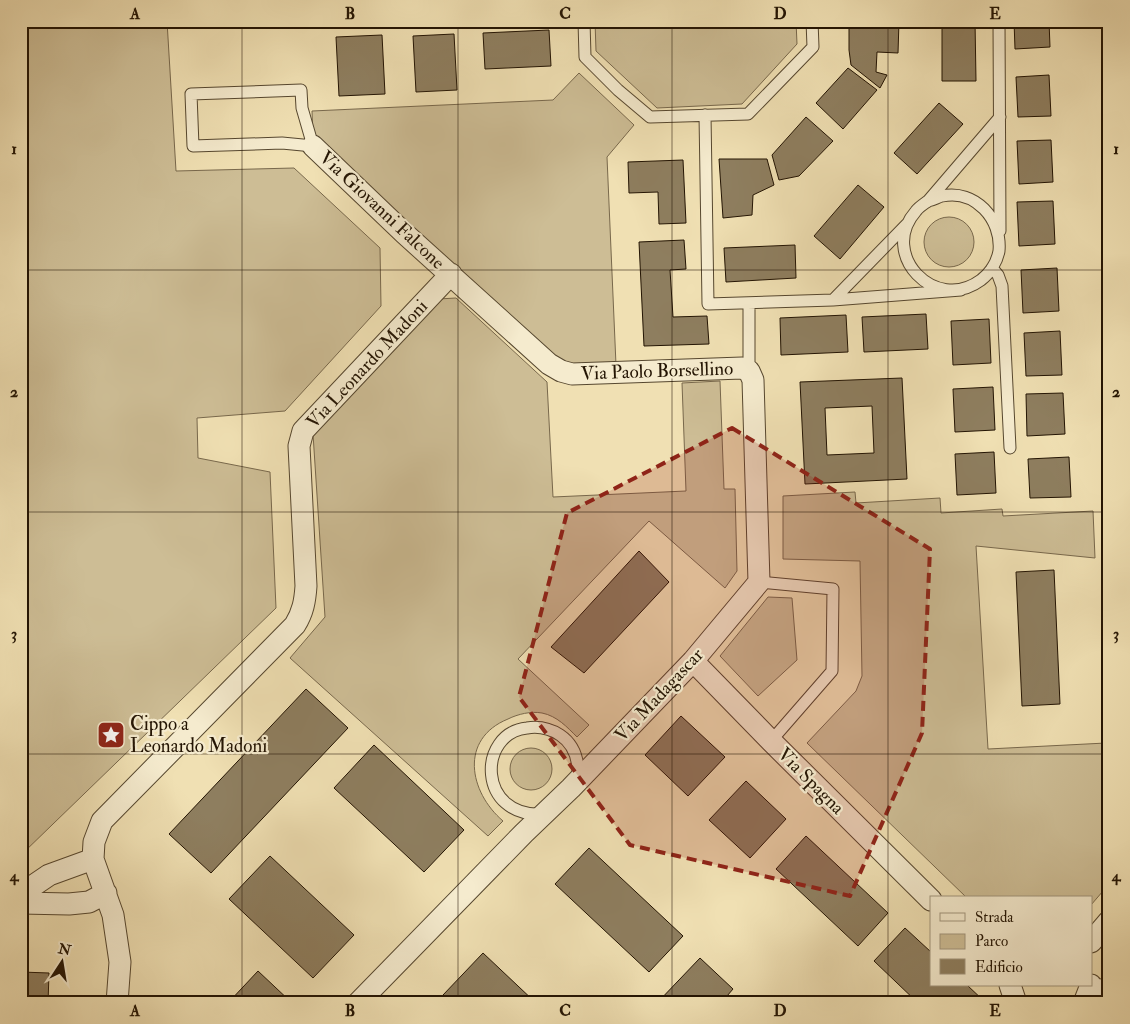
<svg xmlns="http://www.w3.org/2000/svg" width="1130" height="1024" viewBox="0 0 1130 1024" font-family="'IM FELL Double Pica',serif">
	<rect width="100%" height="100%" fill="#f0e0b3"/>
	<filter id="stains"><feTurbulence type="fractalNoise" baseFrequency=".004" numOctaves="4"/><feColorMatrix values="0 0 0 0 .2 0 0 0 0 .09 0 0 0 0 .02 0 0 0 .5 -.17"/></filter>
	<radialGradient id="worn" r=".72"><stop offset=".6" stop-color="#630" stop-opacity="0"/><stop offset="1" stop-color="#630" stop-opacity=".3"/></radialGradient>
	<!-- green -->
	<path fill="#cdbd95" stroke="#78684c" d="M21,21H167L176,171L294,168L380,248L381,306L285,411L197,418L198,458L270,472L276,608L21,855Z
		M595,21H796L797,44L742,104L657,108L596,51Z
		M579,73L634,125L607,157L616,365L563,367L313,138L312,111L553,100Z
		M924 242a25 25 0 1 1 50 0a25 25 0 1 1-50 0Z
		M456,298L547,382L553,497L686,491L682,383L720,381L724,489H735L737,571L725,588L649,521L518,659L589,725L577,737C567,727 557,716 542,713C531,711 518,714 508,719C459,739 469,792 503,821L488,836L290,658L325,617L313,434L438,299Z
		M855,492L856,503L940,498L941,513L1002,509L1003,516L1093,511L1095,558L976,546L988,749L1106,743L1109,884L1091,905V898H967L807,743L856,691L862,676L860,561L783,559V496Z
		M768,597L792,598L797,660L758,696L720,656Z
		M510 769a21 21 0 1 1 42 0a21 21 0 1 1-42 0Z"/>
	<!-- building -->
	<path fill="#8e7e5f" stroke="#231403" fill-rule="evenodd" d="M849,21H899L898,53L877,52L876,72L887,75L880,88L851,65L849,50Z
		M942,21H975L976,81H942Z
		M1014,21H1049L1050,47L1015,49Z
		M549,30L551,66L485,69L483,33Z
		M454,34L457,90L416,92L413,36Z
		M382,35L385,94L339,96L336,37Z
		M848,68L877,90L843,129L816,103Z
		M1049,75L1051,116L1018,117L1016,77Z
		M939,103L963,124L917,174L894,153Z
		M806,117L833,141L799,176L779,180L772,155Z
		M1051,140L1053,182L1019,184L1017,141Z
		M719,159H767L774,185L753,195L752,215L723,218Z
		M683,160L686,223L659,224L658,192L629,193L628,162Z
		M858,185L884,207L840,259L814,236Z
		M1053,201L1055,244L1019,246L1017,202Z
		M684,240L686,269L670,270L673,317L707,316L709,344L644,346L639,242Z
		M795,245L796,278L726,282L724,248Z
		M1057,268L1059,311L1023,313L1021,270Z
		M926,314L928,349L864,352L862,317Z
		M846,315L848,352L781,355L780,318Z
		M989,319L991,363L953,365L951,321Z
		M1060,331L1062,375L1026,376L1024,333Z
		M902,378L907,479L805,484L800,382ZM872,406L874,453L827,455L825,408Z
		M993,387L995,430L955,432L953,389Z
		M1063,393L1065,434L1027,436L1026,394Z
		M994,452L996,493L957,495L955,454Z
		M1069,457L1071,497L1030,498L1028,459Z
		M639,551L669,582L584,673L551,647Z
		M1054,570L1060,704L1022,706L1016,572Z
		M306,689L348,728L211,873L169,834Z
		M681,716L725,757L688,796L645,755Z
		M374,745L464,830L424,872L334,788Z
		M746,781L786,819L750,858L709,820Z
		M806,836L888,913L858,946L776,869Z
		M589,848L683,936L649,972L555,884Z
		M270,856L354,935L313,978L229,899Z
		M905,928L931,952V985H967L985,1002L918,1003L874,961Z
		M483,953L536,1003H451L443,995Z
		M700,958L733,989L721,1003H657Z
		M258,971L292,1003H228Z
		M21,972L49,973L48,1003H21Z"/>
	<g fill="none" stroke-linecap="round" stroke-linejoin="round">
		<defs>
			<path id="lane" d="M584,21L585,57L618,90L650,117L748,114L813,47L812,21
				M999,21L1000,231
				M301,90L302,108L313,146L282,143L193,146L191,94Z
				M705,115L708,304L833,300L961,290
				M928,201C933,200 938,197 942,196C975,189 1002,219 999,251C997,262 990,273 981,280C935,314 878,254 916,211C919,207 924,204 928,201L1000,117
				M992,268L998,275L1002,286L1010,448
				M833,300L907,224
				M749,304V371
				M759,582L833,589L832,671L771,741
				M543,814C477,818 477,733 527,728C539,726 549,728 560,735C575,745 579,761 578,778"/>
			<path id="street" d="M313,146L404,233L549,364L561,371L572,374L742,368L749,371L753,380L759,582L693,661L571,788L524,833L358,1003
				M693,661L771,741L931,900
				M21,894L49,875L93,859
				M21,903L69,904L89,902L106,893
				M1091,942L1109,921
				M1010,985L1016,1003
				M1091,988L1109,992
				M117,1003L120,962L113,915L93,859L94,842L102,821L295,625C303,612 305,601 306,586L299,446L303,431L451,274
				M1084,1003L1091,985"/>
		</defs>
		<!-- lane casing -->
		<use href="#lane" stroke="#56472f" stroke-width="13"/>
		<!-- street casing -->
		<use href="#street" stroke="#56472f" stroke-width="23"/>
		<!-- lane -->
		<use href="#lane" stroke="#f5ebce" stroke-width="11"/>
		<!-- street -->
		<use href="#street" stroke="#f5ebce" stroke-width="21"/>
	</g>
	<!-- marked area -->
	<path fill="#8f2418" fill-opacity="0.2" stroke="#8f2418" stroke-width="4" stroke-dasharray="10 6" stroke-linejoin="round" d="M732,428L930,549L922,733L850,896L630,845L519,697L567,513Z"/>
	<!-- grid -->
	<path fill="none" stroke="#231403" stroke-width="1" stroke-opacity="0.55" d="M242,21V1003M458,21V1003M672,21V1003M888,21V1003M21,270H1109M21,512H1109M21,754H1109"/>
	<!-- icons -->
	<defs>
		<symbol id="sight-square" viewBox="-11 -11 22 22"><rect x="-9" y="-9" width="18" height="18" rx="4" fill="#8f2418" stroke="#f5ebce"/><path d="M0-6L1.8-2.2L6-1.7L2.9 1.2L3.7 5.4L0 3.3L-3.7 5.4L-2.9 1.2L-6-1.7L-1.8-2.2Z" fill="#fff"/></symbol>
	</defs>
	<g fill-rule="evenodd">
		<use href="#sight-square" x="95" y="719" width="32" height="32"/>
	</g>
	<g text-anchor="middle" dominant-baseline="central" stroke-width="4.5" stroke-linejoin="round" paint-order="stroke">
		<!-- street labels -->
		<g font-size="19" fill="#231403" stroke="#f5ebce">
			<text transform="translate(382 210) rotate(43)">Via Giovanni Falcone</text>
			<text transform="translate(367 364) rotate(-47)">Via Leonardo Madoni</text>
			<text transform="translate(657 371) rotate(-2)">Via Paolo Borsellino</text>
			<text transform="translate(659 695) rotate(-47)">Via Madagascar</text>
			<text transform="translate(811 781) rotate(45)">Via Spagna</text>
		</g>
		<!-- poi labels -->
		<g font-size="19" fill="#231403" stroke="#f5ebce" text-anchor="start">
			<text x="130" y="724">Cippo a<tspan x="130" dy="22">Leonardo Madoni</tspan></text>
		</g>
	</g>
	<!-- margin -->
	<rect width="1130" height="1024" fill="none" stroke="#f0e0b3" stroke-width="55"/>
	<!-- legend -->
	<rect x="930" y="896" width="162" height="90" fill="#f5ebce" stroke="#a1957d"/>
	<rect x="940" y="913" width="25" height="8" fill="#f5ebce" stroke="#a1957d"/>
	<text x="975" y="922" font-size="15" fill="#231403">Strada</text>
	<rect x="940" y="934" width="25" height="15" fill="#cdbd95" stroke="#a1957d"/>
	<text x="975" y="946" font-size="15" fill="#231403">Parco</text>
	<rect x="940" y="959" width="25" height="15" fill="#8e7e5f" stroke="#a1957d"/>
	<text x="975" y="972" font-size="15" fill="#231403">Edificio</text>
	<!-- north arrow -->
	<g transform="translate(62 962) rotate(12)" stroke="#f5ebce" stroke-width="4" paint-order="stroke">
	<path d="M0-4L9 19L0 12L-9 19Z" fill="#231403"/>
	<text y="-8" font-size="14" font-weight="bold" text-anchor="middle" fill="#231403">N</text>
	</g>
	<rect x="28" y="28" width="1074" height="968" fill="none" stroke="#231403" stroke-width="2"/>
	<g font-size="16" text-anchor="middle" font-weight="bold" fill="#231403">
		<text x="135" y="19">A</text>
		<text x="350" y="19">B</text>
		<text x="565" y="19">C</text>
		<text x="780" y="19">D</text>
		<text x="995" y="19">E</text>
		<text x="14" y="154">1</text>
		<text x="1116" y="154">1</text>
		<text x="14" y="397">2</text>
		<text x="1116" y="397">2</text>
		<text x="14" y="639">3</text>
		<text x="1116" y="639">3</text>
		<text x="14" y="881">4</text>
		<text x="1116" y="881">4</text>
		<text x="135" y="1016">A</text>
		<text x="350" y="1016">B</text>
		<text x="565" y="1016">C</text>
		<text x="780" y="1016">D</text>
		<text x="995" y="1016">E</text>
	</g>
	<rect width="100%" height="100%" filter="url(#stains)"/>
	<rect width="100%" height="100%" fill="url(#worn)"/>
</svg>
